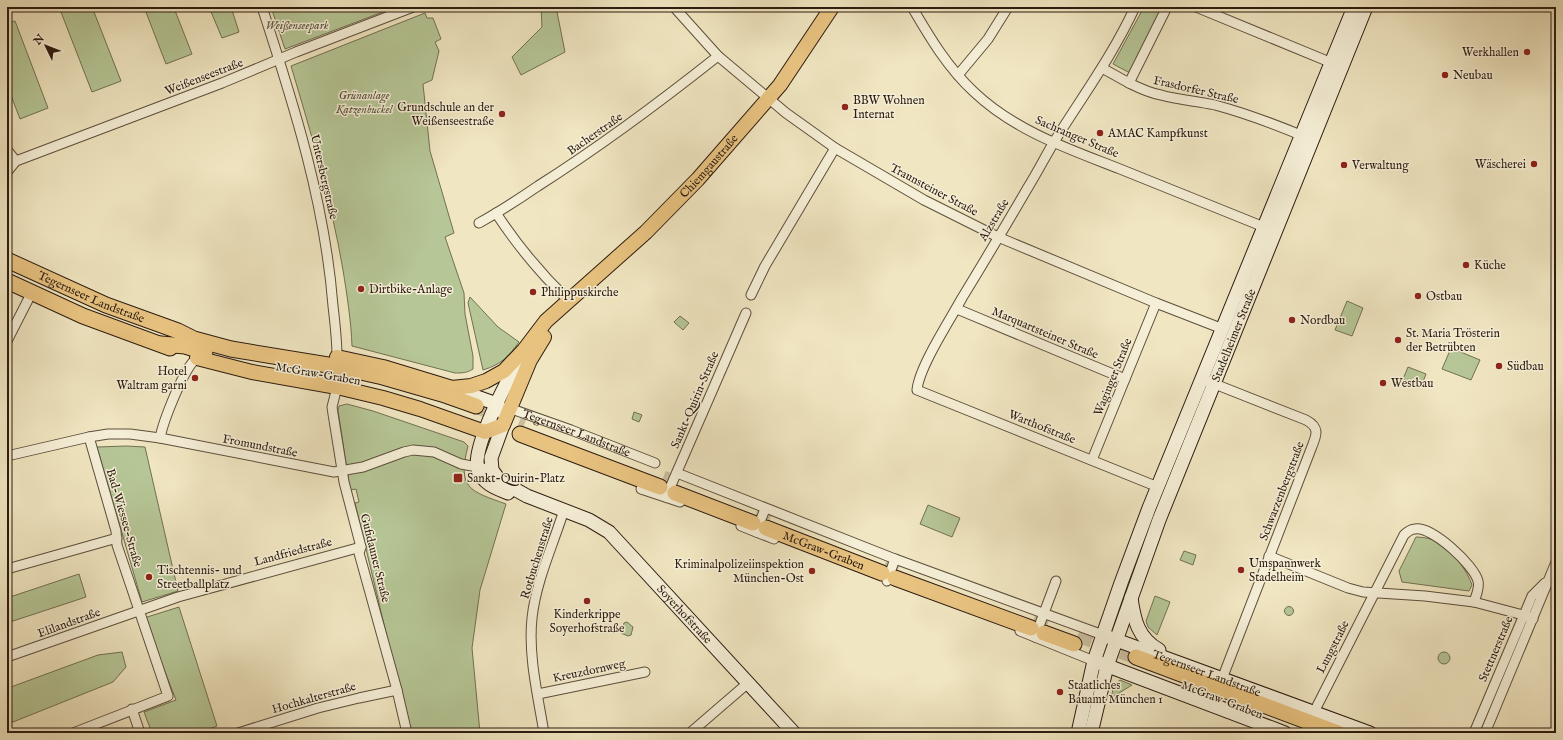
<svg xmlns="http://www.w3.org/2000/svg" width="1563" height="740" viewBox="0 0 1563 740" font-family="'IM FELL English',serif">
	<rect width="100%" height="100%" fill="#f0e6c1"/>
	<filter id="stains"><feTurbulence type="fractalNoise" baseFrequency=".005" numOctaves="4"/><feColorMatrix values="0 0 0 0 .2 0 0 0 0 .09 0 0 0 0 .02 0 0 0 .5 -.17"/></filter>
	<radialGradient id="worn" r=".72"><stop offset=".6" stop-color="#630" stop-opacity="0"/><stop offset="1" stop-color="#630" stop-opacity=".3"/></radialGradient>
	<!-- green -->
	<path fill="#b6c696" stroke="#717053" d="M59,7H92L121,81L92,92Z
		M144,7H171L176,13L192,54L166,64Z
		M209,7H231L239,32L222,38Z
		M271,7H396L285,49Z
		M541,7H556L565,52L521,75L512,57L542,27Z
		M1144,7H1163L1130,73L1113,64Z
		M7,11L11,22L15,21L48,108L20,119L7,85Z
		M425,13L427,18H433L441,39L435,42L439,51L432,80L423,84L430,151L454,233L445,237L464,293L465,314L473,356V369C467,373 462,373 455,373L352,346C351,320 347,295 343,270C331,200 311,133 291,66Z
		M470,297L498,327L519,342C508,357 502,364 483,370L468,303Z
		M1347,301L1363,308L1352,336L1335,330Z
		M680,316L689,323L683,330L674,322Z
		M1451,348L1480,360L1471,380L1442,369Z
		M1408,367L1426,374L1421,387L1403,379Z
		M347,404L373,411L464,442L468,446C457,489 470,491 506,504L480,590L472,648L480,733H410L355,503L359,502L356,489L350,490L338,410L339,406Z
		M634,412L642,415L639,422L632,419Z
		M126,446L145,447L178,591L142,602L97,447Z
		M928,505L960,518L952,537L920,524Z
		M1416,537C1423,537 1434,539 1440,543C1452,550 1468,572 1472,585L1469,591L1402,582L1399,571Z
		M1184,551L1196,555L1193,565L1180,560Z
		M79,574L86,597L7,623V598Z
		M1155,596L1170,602L1157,635L1148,627L1146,621Z
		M1284.5 611a4.5 4.5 0 1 1 9 0a4.5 4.5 0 1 1-9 0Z
		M179,607L217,726L199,733H152L144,712L176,700L144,618Z
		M627,622L633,627L631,635L628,636L621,633L624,623Z
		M1523,623L1527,625L1487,720L1483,718Z
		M122,652L126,667L113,682L13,722L7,719V690L11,687L98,655Z
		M1438 658a6 6 0 1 1 12 0a6 6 0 1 1-12 0Z
		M1120,680L1132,685L1111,698L1114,685Z"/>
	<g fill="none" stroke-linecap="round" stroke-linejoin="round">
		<!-- trunk-tunnel -->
		<path stroke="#c9bd9e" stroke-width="15" stroke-dasharray="15 8" stroke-linecap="butt" d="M476,406L524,425
			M663,478L679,484
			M756,514L770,519
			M885,564L898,569
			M1034,618L1048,624
			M1078,635L1136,657"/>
		<defs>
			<g id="minor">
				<path d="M262,7C294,105 325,203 333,306C335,323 337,340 337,357"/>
				<path d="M674,7L718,56L786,113L835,148L924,200L998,237L1156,303L1223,329"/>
				<path d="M912,7C930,38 948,68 974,92C1015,131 1069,149 1120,169C1170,189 1220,209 1269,229"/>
				<path d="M1135,7C1113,55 1082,97 1054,142C1045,157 1037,173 1027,189C1006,225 984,262 962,298C950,320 919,367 917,390L1158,487"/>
				<path d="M1196,7L1332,63"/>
				<path d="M1102,68L1129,83L1167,7"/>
				<path d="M958,75L988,39L1008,7"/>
				<path d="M1129,83C1139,88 1149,93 1161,95C1178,100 1197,101 1215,105C1245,113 1274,124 1303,136"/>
				<path d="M7,150L16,161"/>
				<path d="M7,172L16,161L24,158L222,83L296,52L413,7"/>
				<path d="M496,213C517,245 541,274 568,300"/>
				<path d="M479,223C499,212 519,199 538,186C601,146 660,102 718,56"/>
				<path d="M751,295L765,266L835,148"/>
				<path d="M957,309L1125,379"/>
				<path d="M7,341L32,292"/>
				<path d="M1202,379L1306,420C1321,428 1316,436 1311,449L1222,679"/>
				<path d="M337,387L332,407L333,414L344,482L361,547L359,553L397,690L407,733"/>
				<path id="s1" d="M506,407L571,430L655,463"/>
				<path d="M160,438C163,422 184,367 197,358"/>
				<path d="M7,456L89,437L108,434H130L160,438L334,472L363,467L404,452L413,450L434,452L461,464L483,468"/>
				<path d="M1092,460L1156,303"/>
				<path d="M677,473L895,559L1103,635"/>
				<path d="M641,489L680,502"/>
				<path d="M666,497L746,313"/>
				<path d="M741,526L774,539"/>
				<path d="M756,532L765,509"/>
				<path d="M1269,556L1348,588L1363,592L1425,596L1474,602L1523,615L1533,619"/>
				<path d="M7,569L117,538"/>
				<path d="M887,581L895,559"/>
				<path d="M1020,631L1094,661"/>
				<path d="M1035,637L1056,581"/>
				<path d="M7,657L178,597L361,547"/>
				<path d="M538,694L645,672"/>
				<path d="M132,709L140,733"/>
				<path d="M1314,712L1404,535C1407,532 1411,529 1415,529C1432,526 1474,565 1478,581C1480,587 1476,596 1474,602"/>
				<path d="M73,733L168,696L117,545L116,531L89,437"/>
				<path d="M238,733L318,708L359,698L397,690"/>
				<path d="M544,733C538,696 528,656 532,618C536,581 553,545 564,510"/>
				<path d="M690,733L748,683"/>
				<path d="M1474,733L1532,596L1545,583"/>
				<path d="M1485,733L1556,562"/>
			</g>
			<g id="secondary">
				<path d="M452,388L497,404L501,411"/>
				<path id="s2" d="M503,425L491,458L492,470L500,481L527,496L589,520L609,532L794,733"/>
				<path d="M508,493C495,488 482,483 478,469C471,448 509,378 520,358"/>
				<path d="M1131,598C1134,620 1138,638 1159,650"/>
				<path id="s3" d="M1108,637L1370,733"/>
				<path d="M1100,663L1285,733"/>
				<path d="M1078,733L1094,661L1121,583L1149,508L1354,7"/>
				<path id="s4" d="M1091,733L1107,666L1159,520L1366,7"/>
			</g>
			<g id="primary">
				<path id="s5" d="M337,357L383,367L452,388L471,386L486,381L504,371L524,350L546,321L646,232L698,179L780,85L832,7"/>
				<path d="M197,358L252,372L337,387L383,398L420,409L485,432L503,425L530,360L544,337"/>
			</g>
			<g id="trunk">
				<path id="s6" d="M7,260L106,305L178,331L194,339L231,349L334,366L383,377L442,394L476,406"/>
				<path d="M7,281L83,316L170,348"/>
				<path d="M161,344L185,346L205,352"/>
				<path d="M520,434L660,487"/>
				<path d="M675,493L753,523"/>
				<path id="s7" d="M766,528L882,573"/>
				<path d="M895,578L1031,628"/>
				<path d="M1044,633L1074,644"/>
				<path d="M1136,657L1338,733"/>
			</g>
		</defs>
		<!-- minor casing -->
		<use href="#minor" stroke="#5d4e3c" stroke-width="11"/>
		<!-- secondary casing -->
		<use href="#secondary" stroke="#2c1b10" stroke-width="15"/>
		<!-- primary casing -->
		<use href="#primary" stroke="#2c1b10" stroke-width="16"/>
		<!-- trunk casing -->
		<use href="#trunk" stroke="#2c1b10" stroke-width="17"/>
		<!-- minor -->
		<use href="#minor" stroke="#f5efd7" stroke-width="9"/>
		<!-- secondary -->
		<use href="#secondary" stroke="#f5efd7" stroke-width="13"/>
		<!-- primary -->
		<use href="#primary" stroke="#e8c380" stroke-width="14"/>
		<!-- trunk -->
		<use href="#trunk" stroke="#e8c380" stroke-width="15"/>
	</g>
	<!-- markers -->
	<g fill="#8f2418" stroke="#f5efd7" stroke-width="1.5">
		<circle cx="1527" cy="52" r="4"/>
		<circle cx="1445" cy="75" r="4"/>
		<circle cx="845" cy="107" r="4"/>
		<circle cx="502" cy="114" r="4"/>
		<circle cx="1100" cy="133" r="4"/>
		<circle cx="1534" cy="164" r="4"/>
		<circle cx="1344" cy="165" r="4"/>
		<circle cx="1466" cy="265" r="4"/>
		<circle cx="361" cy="289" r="4"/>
		<circle cx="533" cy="292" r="4"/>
		<circle cx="1418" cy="296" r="4"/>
		<circle cx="1292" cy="320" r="4"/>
		<circle cx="1398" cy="340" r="4"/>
		<circle cx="1499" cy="366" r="4"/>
		<circle cx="195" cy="378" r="4"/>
		<circle cx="1383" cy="383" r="4"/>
		<rect x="453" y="473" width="10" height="10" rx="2"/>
		<circle cx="1241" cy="570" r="4"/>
		<circle cx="812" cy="571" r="4"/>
		<circle cx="149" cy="577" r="4"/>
		<circle cx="587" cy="601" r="4"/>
		<circle cx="1060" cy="692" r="4"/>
	</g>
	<g text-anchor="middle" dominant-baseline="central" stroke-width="3" stroke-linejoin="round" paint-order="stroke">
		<!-- park labels -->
		<g font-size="12" font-style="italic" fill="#554e38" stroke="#f5efd7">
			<text x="297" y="25">Weißenseepark</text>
			<text x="364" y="95">Grünanlage<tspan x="364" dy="14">Katzenbuckel</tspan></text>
		</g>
		<!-- poi labels -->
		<g font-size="12" fill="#2c1b10" stroke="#f5efd7" text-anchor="start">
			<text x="1519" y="52" text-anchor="end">Werkhallen</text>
			<text x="1453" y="75">Neubau</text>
			<text x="853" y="100">BBW Wohnen<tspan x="853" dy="14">Internat</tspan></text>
			<text x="494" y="107" text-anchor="end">Grundschule an der<tspan x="494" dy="14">Weißenseestraße</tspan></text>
			<text x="1108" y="133">AMAC Kampfkunst</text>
			<text x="1526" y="164" text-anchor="end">Wäscherei</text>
			<text x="1352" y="165">Verwaltung</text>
			<text x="1474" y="265">Küche</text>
			<text x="369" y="289">Dirtbike-Anlage</text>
			<text x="541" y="292">Philippuskirche</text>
			<text x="1426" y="296">Ostbau</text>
			<text x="1300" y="320">Nordbau</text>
			<text x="1406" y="333">St. Maria Trösterin<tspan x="1406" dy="14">der Betrübten</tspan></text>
			<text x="1507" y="366">Südbau</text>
			<text x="187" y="371" text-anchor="end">Hotel<tspan x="187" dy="14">Waltram garni</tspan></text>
			<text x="1391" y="383">Westbau</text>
			<text x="467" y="478">Sankt-Quirin-Platz</text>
			<text x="1249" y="563">Umspannwerk<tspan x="1249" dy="14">Stadelheim</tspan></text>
			<text x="804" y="564" text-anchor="end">Kriminalpolizeiinspektion<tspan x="804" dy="14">München-Ost</tspan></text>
			<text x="157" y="570">Tischtennis- und<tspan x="157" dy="14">Streetballplatz</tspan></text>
			<text x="587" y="614" text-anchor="middle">Kinderkrippe<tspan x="587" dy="14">Soyerhofstraße</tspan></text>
			<text x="1068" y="685">Staatliches<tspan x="1068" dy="14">Bauamt München 1</tspan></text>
		</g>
		<!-- street labels -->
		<g font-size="12" fill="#2c1b10" stroke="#f5efd7">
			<text transform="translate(204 77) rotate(-21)">Weißenseestraße</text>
			<text transform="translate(1196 90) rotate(13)">Frasdorfer Straße</text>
			<text transform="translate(595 134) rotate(-35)">Bacherstraße</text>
			<text transform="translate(1077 137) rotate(23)">Sachranger Straße</text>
			<text stroke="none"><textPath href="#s5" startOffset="465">Chiemgaustraße</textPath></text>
			<text transform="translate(324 177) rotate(77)">Untersbergstraße</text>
			<text transform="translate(934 190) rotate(28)">Traunsteiner Straße</text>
			<text transform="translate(994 220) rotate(-59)">Alzstraße</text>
			<text stroke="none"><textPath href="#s6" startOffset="92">Tegernseer Landstraße</textPath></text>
			<text transform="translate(1045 333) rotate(23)">Marquartsteiner Straße</text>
			<text stroke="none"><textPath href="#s4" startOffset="423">Stadelheimer Straße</textPath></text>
			<text transform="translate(318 374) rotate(10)">McGraw-Graben</text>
			<text transform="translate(1113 377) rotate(-68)">Waginger Straße</text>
			<text transform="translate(695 400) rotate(-67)">Sankt-Quirin-Straße</text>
			<text transform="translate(1042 427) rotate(22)">Warthofstraße</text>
			<text stroke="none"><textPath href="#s1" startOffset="75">Tegernseer Landstraße</textPath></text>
			<text transform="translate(260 446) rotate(11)">Fromundstraße</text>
			<text transform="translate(1282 491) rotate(-69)">Schwarzenbergstraße</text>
			<text transform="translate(124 518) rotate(74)">Bad-Wiessee-Straße</text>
			<text stroke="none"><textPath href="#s7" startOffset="62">McGraw-Graben</textPath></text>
			<text transform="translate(293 552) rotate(-15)">Landfriedstraße</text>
			<text transform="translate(375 558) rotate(76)">Gufidauner Straße</text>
			<text transform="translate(537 558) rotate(-73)">Rotbuchenstraße</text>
			<text stroke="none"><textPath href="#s2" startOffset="293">Soyerhofstraße</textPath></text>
			<text transform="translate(69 623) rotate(-20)">Elilandstraße</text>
			<text transform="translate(1333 647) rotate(-63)">Lungstraße</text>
			<text transform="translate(1496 649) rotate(-67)">Stettnerstraße</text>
			<text transform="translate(589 671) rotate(-12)">Kreuzdornweg</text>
			<text stroke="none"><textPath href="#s3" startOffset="105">Tegernseer Landstraße</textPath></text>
			<text transform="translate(314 698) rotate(-16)">Hochkalterstraße</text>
			<text transform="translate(1222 700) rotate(21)">McGraw-Graben</text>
		</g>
	</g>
	<!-- margin -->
	<rect width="1563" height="740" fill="none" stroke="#f0e6c1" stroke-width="24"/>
	<rect x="8" y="8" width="1547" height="724" fill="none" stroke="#2c1b10" stroke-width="2"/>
	<rect x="12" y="12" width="1539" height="716" fill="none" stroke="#2c1b10"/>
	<!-- north arrow -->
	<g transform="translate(46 46) rotate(313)" stroke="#f5efd7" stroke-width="3" paint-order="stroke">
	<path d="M0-3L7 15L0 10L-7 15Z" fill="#2c1b10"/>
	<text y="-6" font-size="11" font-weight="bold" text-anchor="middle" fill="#2c1b10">N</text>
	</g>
	<rect width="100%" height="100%" filter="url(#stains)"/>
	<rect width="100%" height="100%" fill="url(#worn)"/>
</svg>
